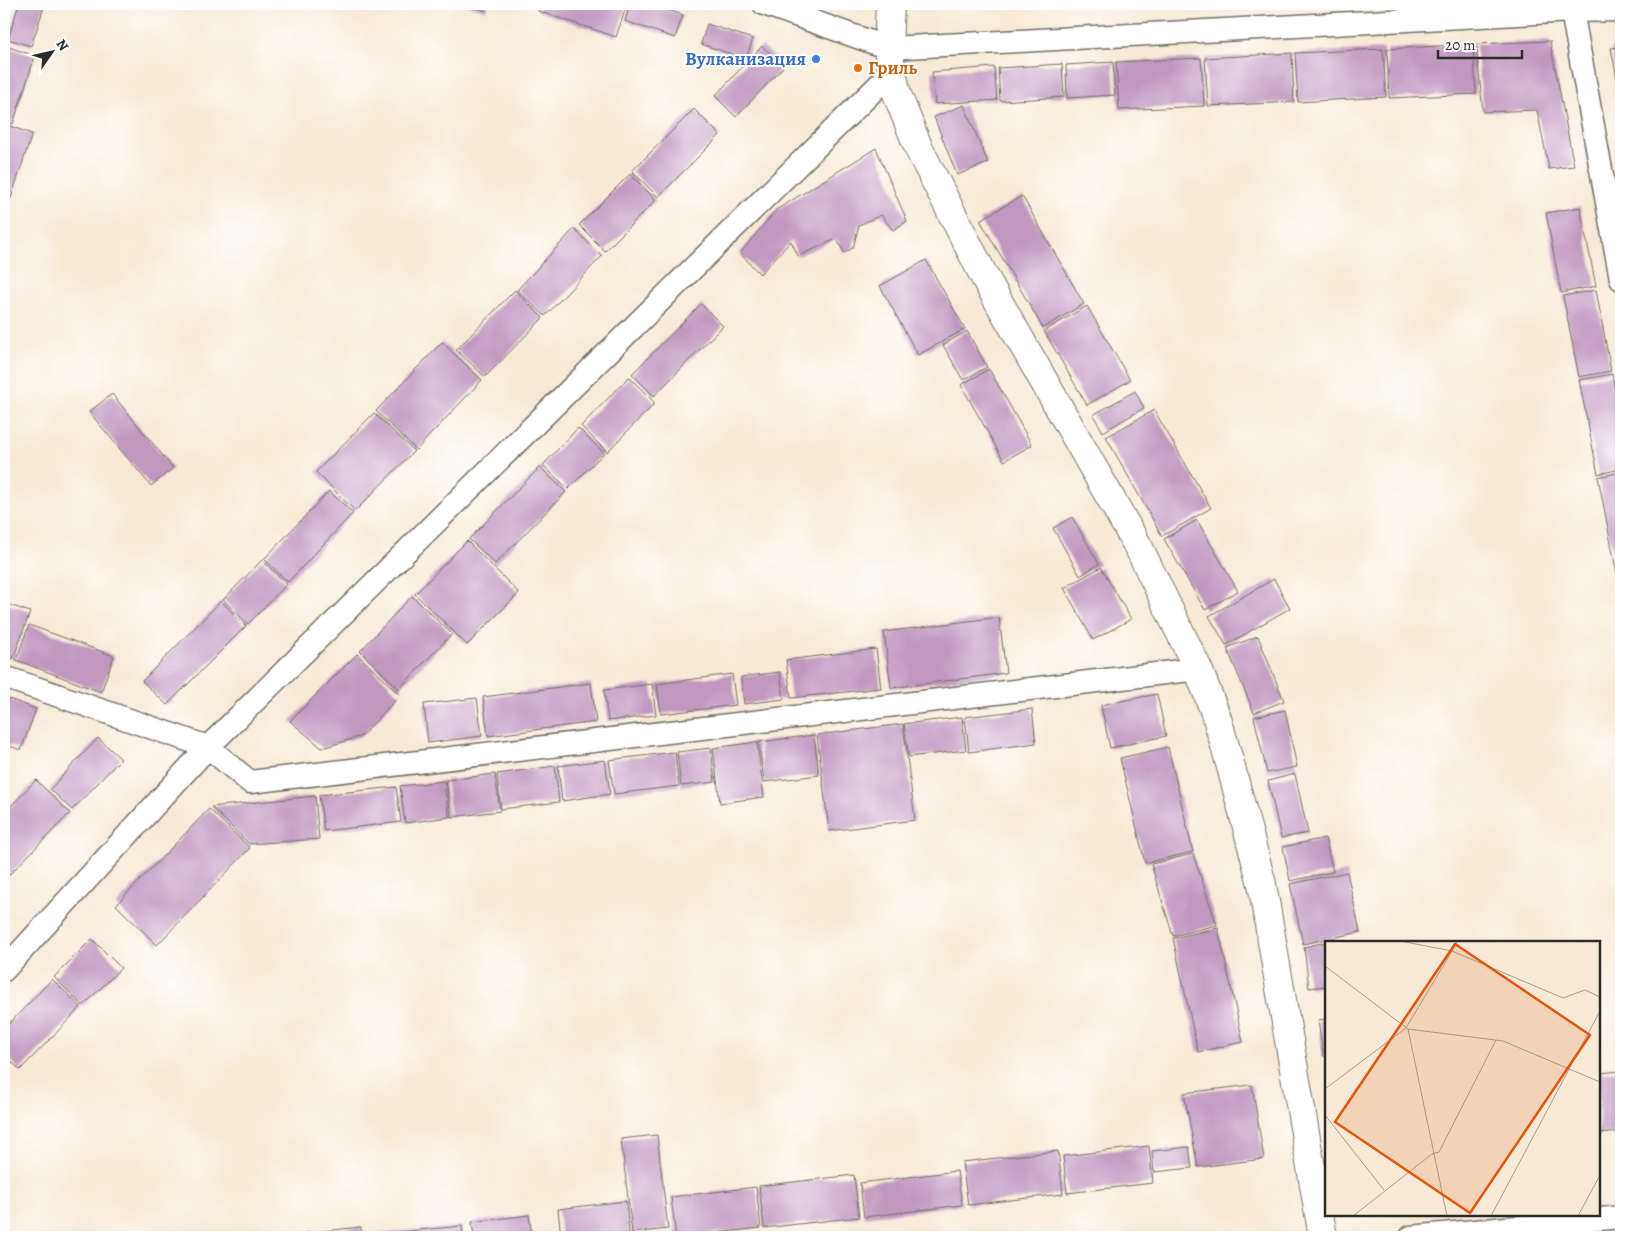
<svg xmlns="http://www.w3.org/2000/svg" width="1625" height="1241" viewBox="0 0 1625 1241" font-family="Alegreya,serif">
	<rect width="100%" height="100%" fill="#fff"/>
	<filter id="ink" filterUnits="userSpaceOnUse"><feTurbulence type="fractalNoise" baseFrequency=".02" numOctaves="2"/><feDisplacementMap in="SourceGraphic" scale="10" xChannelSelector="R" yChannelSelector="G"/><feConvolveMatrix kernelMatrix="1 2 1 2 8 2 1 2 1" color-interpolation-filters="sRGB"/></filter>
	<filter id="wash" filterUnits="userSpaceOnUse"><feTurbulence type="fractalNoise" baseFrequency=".0096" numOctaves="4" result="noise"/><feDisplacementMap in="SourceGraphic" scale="20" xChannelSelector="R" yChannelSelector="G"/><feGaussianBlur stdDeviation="1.12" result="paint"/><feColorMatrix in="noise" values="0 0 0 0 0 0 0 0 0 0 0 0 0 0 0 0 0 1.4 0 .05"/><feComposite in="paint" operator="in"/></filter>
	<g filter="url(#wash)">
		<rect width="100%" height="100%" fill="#f7e9d5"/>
		<g id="blocks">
			<!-- building -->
			<path fill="#c097bf" d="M19,4H45L31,46L8,39Z
				M464,4H488L486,11Z
				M540,4H627L616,37L538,11Z
				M630,4H650L683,15L675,38L625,21Z
				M707,24L753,39L746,59L701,44Z
				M1550,41L1574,166L1549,169L1537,110L1483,112L1476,44Z
				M1473,44L1476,94L1389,98L1387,49Z
				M6,46L35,56L13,124L4,121V55Z
				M762,46L784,66L736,117L715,96Z
				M1621,47V94H1620L1611,48Z
				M1383,49L1386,97L1298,102L1295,53Z
				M1292,53L1294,102L1208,106L1205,58Z
				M1201,58L1204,106L1119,110L1116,62Z
				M1113,62L1115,95L1067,98L1066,65Z
				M1062,64L1064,97L1000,101L998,68Z
				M994,67L997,100L935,104L932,72Z
				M964,105L988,163L957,175L934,117Z
				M694,109L720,135L658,197L632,171Z
				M4,124L32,134L11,198L4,196Z
				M876,148L907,221L893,230L881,215L859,225L853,248L844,253L837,239L798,256L791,241L760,274L740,253L776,210Z
				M630,174L656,200L605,251L579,225Z
				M1022,196L1084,304L1043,328L980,220Z
				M1580,207L1596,286L1561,293L1546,213Z
				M574,229L602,256L545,316L517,290Z
				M926,260L965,329L918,355L880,286Z
				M515,290L543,318L485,377L456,350Z
				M1596,290L1611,371L1579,377L1563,296Z
				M701,304L723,326L654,396L632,374Z
				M1087,306L1130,380L1087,405L1044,331Z
				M967,331L987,367L963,380L943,345Z
				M442,342L482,380L416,450L376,411Z
				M989,369L1032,445L1004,461L961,385Z
				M1612,374L1621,423V469L1598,474L1579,380Z
				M629,377L655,403L607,452L581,426Z
				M1135,391L1144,408L1103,432L1093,415Z
				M112,394L173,468L151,486L89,412Z
				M1154,410L1211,508L1162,536L1106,437Z
				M374,413L414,451L355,511L316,472Z
				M578,428L604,453L568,489L543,465Z
				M540,467L566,492L495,564L469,539Z
				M1621,472V573L1617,574L1598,477Z
				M329,491L353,513L288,582L264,559Z
				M1072,517L1099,564L1080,576L1053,528Z
				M1197,520L1238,591L1205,610L1164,539Z
				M467,541L519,593L467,645L415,594Z
				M262,560L287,584L248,624L223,600Z
				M1101,567L1131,619L1093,640L1064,588Z
				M1274,579L1290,608L1226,645L1209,616Z
				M412,596L452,634L399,689L360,651Z
				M221,601L246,626L167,705L142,681Z
				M4,603L30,612L13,659L4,655Z
				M999,617L1006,673L891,688L884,632Z
				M29,625L114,656L101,692L16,660Z
				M1258,636L1284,701L1254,713L1227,648Z
				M876,649L881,688L791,698L786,660Z
				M357,654L400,695L362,736L322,748L290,721Z
				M780,672L784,699L744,704L741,677Z
				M732,674L736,705L661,714L657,684Z
				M591,683L596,722L488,736L483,697Z
				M652,684L656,715L608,721L604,690Z
				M1157,694L1166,736L1110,748L1101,705Z
				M4,697L36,709L21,750L4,744Z
				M477,698L482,736L428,743L424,704Z
				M1032,709L1036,743L969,752L965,717Z
				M1285,710L1297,767L1267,773L1254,717Z
				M962,717L966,750L909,757L904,724Z
				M903,724L915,820L829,831L817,735Z
				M814,735L819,775L764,782L759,742Z
				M98,738L121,759L72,810L50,789Z
				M757,742L764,797L720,803L713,748Z
				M1168,747L1193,852L1145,863L1120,758Z
				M711,748L715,782L681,786L677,752Z
				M675,752L679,786L614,794L609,760Z
				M605,760L610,794L562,801L558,766Z
				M555,766L559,802L501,809L497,774Z
				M495,774L500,811L451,817L446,780Z
				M1295,774L1308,833L1281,838L1268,781Z
				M36,780L70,813L4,880V813Z
				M444,781L449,817L405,823L400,786Z
				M396,787L401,822L324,831L319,795Z
				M315,796L319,839L249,844L211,807Z
				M209,809L250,848L157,945L116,905Z
				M1325,838L1333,872L1290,881L1283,847Z
				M1193,854L1217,925L1173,936L1151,864Z
				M1347,872L1360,932L1303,944L1290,884Z
				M1218,928L1243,1042L1198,1052L1173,938Z
				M92,939L121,968L83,1006L54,977Z
				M1326,942V986L1309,988L1304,947Z
				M52,979L81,1007L20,1070L4,1054V1029Z
				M1326,1019V1056H1323L1318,1020Z
				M1621,1071V1132L1599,1134V1073Z
				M1252,1085L1264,1159L1198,1167L1184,1093Z
				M657,1135L668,1229L632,1233L621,1139Z
				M1149,1146L1153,1183L1067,1193L1063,1156Z
				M1189,1147L1192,1168L1154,1172L1152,1151Z
				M1058,1151L1063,1194L968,1205L962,1162Z
				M957,1171L962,1205L864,1217L860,1183Z
				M854,1175L859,1217L764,1228L759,1186Z
				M756,1187L761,1228L676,1237L671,1197Z
				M626,1201L629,1233L596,1237H561L558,1209Z
				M529,1215L532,1237H474L472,1222Z
				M462,1226L463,1237H376V1234Z
				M361,1227L362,1237H306L305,1233Z"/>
		</g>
	</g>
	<g filter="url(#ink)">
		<use href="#blocks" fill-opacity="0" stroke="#726e66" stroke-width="1"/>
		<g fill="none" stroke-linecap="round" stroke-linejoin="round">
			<defs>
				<path id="street" d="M764,4L888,48L1572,11L1621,10
					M1569,4L1572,11L1621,279
					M4,677L208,747L250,782L1198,669
					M4,970L208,747L892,72
					M1411,1237L1621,1217"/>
				<path id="secondary" d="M890,4L888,48L892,72L897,94L919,149L984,276L1139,548L1198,669L1217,718L1232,771L1262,884L1323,1237"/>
			</defs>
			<!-- street casing -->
			<use href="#street" stroke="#726e66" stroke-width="25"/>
			<!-- secondary casing -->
			<use href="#secondary" stroke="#726e66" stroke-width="30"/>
			<!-- street -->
			<use href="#street" stroke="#fff" stroke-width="22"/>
			<!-- secondary -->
			<use href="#secondary" stroke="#fff" stroke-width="28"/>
		</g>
	</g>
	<!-- markers -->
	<circle fill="#3f7fe0" stroke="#fff" stroke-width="2" cx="816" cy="59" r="5"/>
	<circle fill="#e8710a" stroke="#fff" stroke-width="2" cx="858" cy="68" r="5"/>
	<g text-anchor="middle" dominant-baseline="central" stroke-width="4" stroke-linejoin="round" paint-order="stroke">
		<!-- shop labels -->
		<g font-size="19" font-weight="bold" fill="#366cbe" stroke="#fff" text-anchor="end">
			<text x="806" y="59">Вулканизация</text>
		</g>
		<!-- food labels -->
		<g font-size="19" font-weight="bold" fill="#c56008" stroke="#fff" text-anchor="start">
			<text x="868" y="68">Гриль</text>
		</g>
	</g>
	<!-- overview -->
	<g transform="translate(1325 941)">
		<rect width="275" height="275" fill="#f7e9d5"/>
		<path fill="none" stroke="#a59d91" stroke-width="1" d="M75,0L127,10L238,57L260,49L275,56M0,25L83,88L178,100L275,141M83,88L122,275M0,148L81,87L133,0M0,174L59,249M28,275L107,213L114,211L171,99M166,275L275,70M253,275L275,234"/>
		<path fill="#df570e" fill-opacity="0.15" stroke="#df570e" stroke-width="2.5" d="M130,3L265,94L145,272L10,181Z"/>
		<rect width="275" height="275" fill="none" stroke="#2b2b2b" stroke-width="2.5"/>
	</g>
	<!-- margin -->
	<rect width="1625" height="1241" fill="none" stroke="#fff" stroke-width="20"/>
	<!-- north arrow -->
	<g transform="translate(52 52) rotate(56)" stroke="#ffffff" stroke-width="4" paint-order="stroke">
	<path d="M0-4L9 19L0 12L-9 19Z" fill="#2b2b2b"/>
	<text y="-8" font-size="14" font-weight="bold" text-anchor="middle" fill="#2b2b2b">N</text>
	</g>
	<!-- scale -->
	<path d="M1438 50v8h84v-8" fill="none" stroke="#2b2b2b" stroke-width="2.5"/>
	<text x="1445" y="50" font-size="15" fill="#2b2b2b" stroke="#ffffff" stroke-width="4" paint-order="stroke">20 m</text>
</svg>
